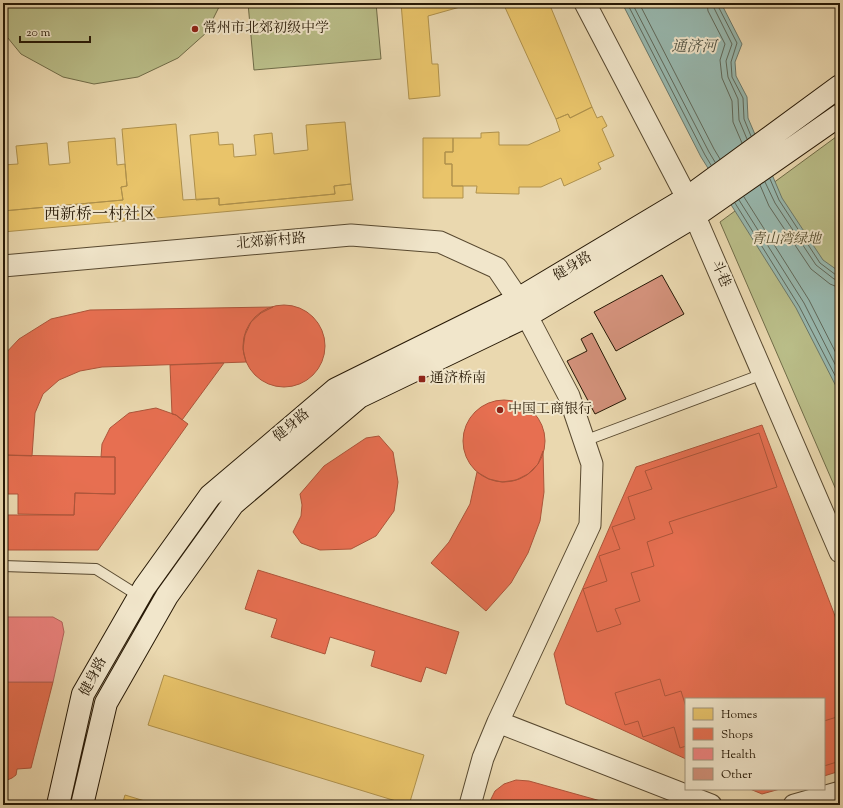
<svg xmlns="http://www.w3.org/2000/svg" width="843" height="808" viewBox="0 0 843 808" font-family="'Sorts Mill Goudy','Noto Serif SC',serif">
	<rect width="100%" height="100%" fill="#ead8af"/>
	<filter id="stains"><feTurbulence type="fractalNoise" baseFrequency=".005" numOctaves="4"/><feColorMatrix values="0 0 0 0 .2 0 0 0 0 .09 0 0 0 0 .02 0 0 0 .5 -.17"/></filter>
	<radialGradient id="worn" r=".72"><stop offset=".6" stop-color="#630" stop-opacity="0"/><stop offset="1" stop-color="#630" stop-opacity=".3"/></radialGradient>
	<!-- green -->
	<path fill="#babe89" stroke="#706c48" d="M3,3H221L206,33L178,58L138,77L94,84L63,77L21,54L3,32Z
		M248,3H376L381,59L254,70Z
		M840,134V499L720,222Z"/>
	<!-- water -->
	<path fill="#98b9b0" stroke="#6b796c" d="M622,3H721L742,44L735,62L736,76L747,97L748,118L782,198L823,260L840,272V394L796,308L701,157Z"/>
	<!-- homes -->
	<path fill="#e9c46a" stroke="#af914c" d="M401,3H459L460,7L428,16L432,64H438L440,96L409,99Z
		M503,3H549L592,107L570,118L568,114L556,119Z
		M592,107L597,118L602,116L607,126L602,129L614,156L598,163L601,169L564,186L561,178L541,187H519V194L476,193L477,186H452V164H445V152H453V138H481V133L499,132V145H528L560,131L556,119L568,114L570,118Z
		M345,122L351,184L334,186L335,194L219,205V198L196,200L190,135L218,132L219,145L233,144L234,157L256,155L254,135L272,133L274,154L308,150L306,125Z
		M176,124L183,200L219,198V205L335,194L334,186L351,184L353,200L3,232V211L123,200L121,187L127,186L122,129Z
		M115,138L117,165L125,164L127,186L121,187L123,200L3,211V165L18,164L16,146L47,143L49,165L70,163L68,142Z
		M423,138H453V152H445V164H452V186H463V198H423Z
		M164,675L424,755L409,805L148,725Z
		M125,795L158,805H122Z"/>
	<!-- shops -->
	<path fill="#e76f51" stroke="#ad553a" d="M243 346a41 41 0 1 1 82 0a41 41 0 1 1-82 0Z
		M273,307L261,313L251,322L245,335L243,349L246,362L102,367L80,371L59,380L43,394L35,413L32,456L3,455V356L19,339L51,319L90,310Z
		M224,363L182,420L176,415L172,414L170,365Z
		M463 441a41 41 0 1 1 82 0a41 41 0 1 1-82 0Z
		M156,408L176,415L188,424L98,550H3V515H74L75,493L115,494V457H101L102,444L110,428L129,413Z
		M762,425L840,629V771L824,776V699H686V759L566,704L554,654L636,467Z
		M759,433L777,487L669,522L673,533L647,542L654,566L631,573L640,601L615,609L621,624L597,632L583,589L607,581L599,556L620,549L612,527L635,519L628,497L652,489L645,471Z
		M379,436L393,452L398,482L394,511L376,536L351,549L320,550L301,543L293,532L301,516L302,505L300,494L324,466L366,438Z
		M543,451L544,492L540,521L528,553L511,583L486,611L431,563L449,542L470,504L477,472L489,479L502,482L516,480L528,474L538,464Z
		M3,455L115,457V494L75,493L74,515L18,514V494H3Z
		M258,570L459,632L446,674L426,667L421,682L371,666L375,651L330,637L325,654L271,637L277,619L245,609Z
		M660,679L665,696L681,691L686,707V746L680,748L674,727L643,737L638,721L625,725L615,693Z
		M3,682H53L31,768L17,769L16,775L12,778L5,781H3Z
		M840,716V761L824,766V721Z
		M516,780L529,781L615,805H488L495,791L504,784Z
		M750,789H780L762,794Z"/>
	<!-- health -->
	<path fill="#f28482" stroke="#b5645d" d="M3,617H53L62,622L64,632L53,682H3Z"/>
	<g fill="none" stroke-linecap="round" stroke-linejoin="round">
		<!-- shore -->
		<path stroke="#60695b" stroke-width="1" d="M627,3L705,155L711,165
			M632,3L709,152L715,162
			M639,3L714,149L720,159
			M707,3L708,11L725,44L720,60L722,78L732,101L733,122L742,143
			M713,3L714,8L732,44L726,61L728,77L738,99L739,120L747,139
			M718,3V6L737,43L731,62L732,77L743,98L744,119L751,136
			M770,179L779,200L820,263L836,275H840
			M765,182L775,203L816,265L834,279L840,280
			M760,185L769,206L811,269L830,284L835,286H840
			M744,197L809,300L840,361
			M739,200L804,303L840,374
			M735,203L799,306L840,385"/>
	</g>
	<!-- building -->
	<path fill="#d2917a" stroke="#271906" d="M662,275L684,314L616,351L594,312Z
		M592,333L626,399L595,414L567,361L587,351L581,339Z"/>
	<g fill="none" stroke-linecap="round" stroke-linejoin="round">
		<defs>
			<path id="lane" d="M584,441L763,374
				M3,566L96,569L139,596"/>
			<path id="street" d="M585,3L687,198L840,552
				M3,266L351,235L440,242L497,268L518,299L569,396L592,464L590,525L498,722L483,758L470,805
				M498,722L711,805
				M794,805L840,792"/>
			<path id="secondary" d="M58,805L83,694L144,588L210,496L336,389L518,299L687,198L840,86
				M82,805L106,703L167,596L233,504L359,397L527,316L695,216L840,115"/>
		</defs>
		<!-- lane casing -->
		<use href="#lane" stroke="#584930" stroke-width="12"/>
		<!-- street casing -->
		<use href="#street" stroke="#584930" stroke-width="23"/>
		<!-- secondary casing -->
		<use href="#secondary" stroke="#271906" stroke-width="24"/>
		<!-- lane -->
		<use href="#lane" stroke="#f1e6cb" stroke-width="10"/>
		<!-- street -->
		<use href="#street" stroke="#f1e6cb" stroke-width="21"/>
		<!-- secondary -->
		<use href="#secondary" stroke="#f1e6cb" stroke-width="22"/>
	</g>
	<!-- markers -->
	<g fill="#8f2418" stroke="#f1e6cb" stroke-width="1.5">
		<circle cx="195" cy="29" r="4"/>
		<rect x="418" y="375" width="8" height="8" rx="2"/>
		<circle cx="500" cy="410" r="4"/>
	</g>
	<g text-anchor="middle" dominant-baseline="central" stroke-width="4" stroke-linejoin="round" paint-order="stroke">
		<!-- poi labels -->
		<g font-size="14" fill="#271906" stroke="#f1e6cb" text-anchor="start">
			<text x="203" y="29">常州市北郊初级中学</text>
			<text x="430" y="379">通济桥南</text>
			<text x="508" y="410">中国工商银行</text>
		</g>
		<!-- park labels -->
		<g font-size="14" font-style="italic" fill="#534b2d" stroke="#f1e6cb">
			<text x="786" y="240">青山湾绿地</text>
		</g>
		<!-- street labels -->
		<g font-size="14" fill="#271906" stroke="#f1e6cb">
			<text transform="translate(271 242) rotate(-5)">北郊新村路</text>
			<text transform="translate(573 267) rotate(-31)">健身路</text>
			<text transform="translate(720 274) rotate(67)">斗巷</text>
			<text transform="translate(292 426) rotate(-40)">健身路</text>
			<text transform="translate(94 677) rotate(-63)">健身路</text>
		</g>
		<!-- water labels -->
		<g font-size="15" font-style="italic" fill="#4f5142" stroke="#f1e6cb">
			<text x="694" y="47">通济河</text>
		</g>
		<!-- quarter labels -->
		<g font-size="16" fill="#271906" stroke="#f1e6cb">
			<text x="100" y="215">西新桥一村社区</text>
		</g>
	</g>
	<!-- margin -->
	<rect width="843" height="808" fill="none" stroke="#ead8af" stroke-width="16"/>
	<rect x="4" y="4" width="835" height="800" fill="none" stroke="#271906" stroke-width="2"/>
	<rect x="8" y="8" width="827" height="792" fill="none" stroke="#271906"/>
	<!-- legend -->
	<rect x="685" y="698" width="140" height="92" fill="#f1e6cb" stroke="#a0947c"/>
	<rect x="693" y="708" width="20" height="12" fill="#e9c46a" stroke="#a0947c"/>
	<text x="721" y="718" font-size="12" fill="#271906">Homes</text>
	<rect x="693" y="728" width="20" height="12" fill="#e76f51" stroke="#a0947c"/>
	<text x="721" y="738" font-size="12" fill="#271906">Shops</text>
	<rect x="693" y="748" width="20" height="12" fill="#f28482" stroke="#a0947c"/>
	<text x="721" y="758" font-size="12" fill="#271906">Health</text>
	<rect x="693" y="768" width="20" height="12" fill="#d2917a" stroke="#a0947c"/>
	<text x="721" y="778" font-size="12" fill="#271906">Other</text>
	<!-- scale -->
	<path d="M20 36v6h70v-6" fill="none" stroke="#271906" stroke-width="2"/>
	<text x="26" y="36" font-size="12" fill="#271906" stroke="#f1e6cb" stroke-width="3" paint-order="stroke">20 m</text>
	<rect width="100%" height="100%" filter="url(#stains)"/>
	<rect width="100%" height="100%" fill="url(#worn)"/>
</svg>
